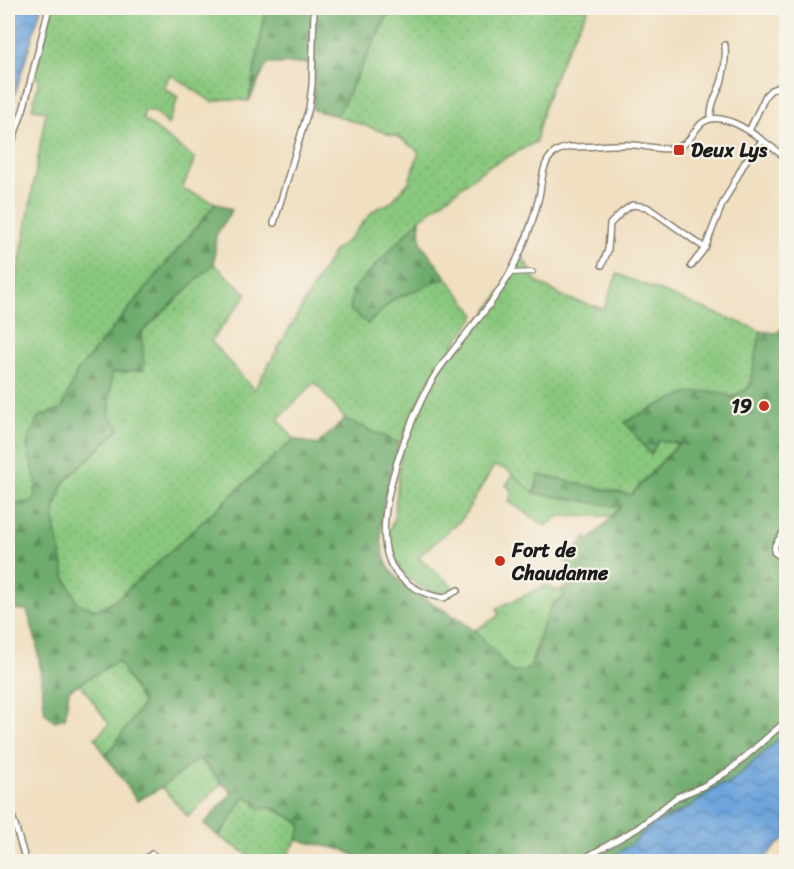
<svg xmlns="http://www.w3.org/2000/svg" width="794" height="869" viewBox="0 0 794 869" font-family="Sriracha,sans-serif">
	<defs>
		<pattern id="grass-dots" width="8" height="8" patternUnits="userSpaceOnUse" patternTransform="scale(1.5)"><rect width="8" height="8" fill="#89c87e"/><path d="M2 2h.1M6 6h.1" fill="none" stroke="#76ab6c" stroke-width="1.8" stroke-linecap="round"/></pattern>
		<pattern id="forest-firs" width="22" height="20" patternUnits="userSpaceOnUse" patternTransform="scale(1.5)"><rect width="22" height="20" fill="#6eac6d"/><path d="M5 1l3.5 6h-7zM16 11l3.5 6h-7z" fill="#5a8b59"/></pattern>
		<pattern id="park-crowns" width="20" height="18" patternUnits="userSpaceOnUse" patternTransform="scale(1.5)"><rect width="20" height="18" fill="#89c87e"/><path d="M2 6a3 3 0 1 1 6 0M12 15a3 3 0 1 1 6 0" fill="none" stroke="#76ab6c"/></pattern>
		<pattern id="water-waves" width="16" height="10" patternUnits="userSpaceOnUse" patternTransform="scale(1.5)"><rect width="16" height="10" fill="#6ea5dc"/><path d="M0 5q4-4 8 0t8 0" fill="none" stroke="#5a86b2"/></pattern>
	</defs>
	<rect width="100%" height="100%" fill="#f7f3e8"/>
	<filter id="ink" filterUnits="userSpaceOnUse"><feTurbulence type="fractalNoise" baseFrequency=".0167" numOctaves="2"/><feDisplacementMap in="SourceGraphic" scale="12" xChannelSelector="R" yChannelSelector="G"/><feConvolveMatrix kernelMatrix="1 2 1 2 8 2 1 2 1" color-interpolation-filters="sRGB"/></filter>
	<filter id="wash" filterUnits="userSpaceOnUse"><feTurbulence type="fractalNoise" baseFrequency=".008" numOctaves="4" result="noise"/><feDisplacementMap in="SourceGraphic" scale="24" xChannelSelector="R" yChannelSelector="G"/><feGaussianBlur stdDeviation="1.35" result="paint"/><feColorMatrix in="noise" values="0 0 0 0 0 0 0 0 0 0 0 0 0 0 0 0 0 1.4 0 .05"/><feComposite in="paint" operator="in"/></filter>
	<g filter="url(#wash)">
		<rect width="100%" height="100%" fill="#f0dfc1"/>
		<!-- grass -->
		<path fill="url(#grass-dots)" stroke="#52724d" stroke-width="1.5" d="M52,8H266L249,101L226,99L212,102L170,74L164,88L178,97L168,125L155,112L145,110L143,119L195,159L182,189L216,203L77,372L62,409L27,444L37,485L33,501L8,506V319L24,240L46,111L32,109L39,81L35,76Z
			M396,8H589C566,47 543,97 536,142L486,168L420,219L353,289L367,324L393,300L446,277L476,315L431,376L399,443L345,419L315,382L278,419L294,439L117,599L96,610L78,604L65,577L53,514L65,481L120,429L109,415L112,373L142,332L214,264L247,294L211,341L254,390L334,251L347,241L374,210L391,202L409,182L419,152L400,138L337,116L391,9Z
			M522,256L537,282L566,298L604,309L617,274L761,331L749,388L731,397L625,422L651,455L658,441L679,443L631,495L539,476L534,493L506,469L494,466L462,519L419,556L421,560L455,588L442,593L433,592L421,587L403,574L391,550L389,532L394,518L402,443L435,375L481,320L511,277Z
			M118,660L143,704L106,756L95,738L109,724L79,682Z
			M199,758L222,783L188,817L162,787Z
			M246,795L303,824L297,840L283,861H259L219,837Z"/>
		<!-- forest -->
		<path fill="url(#forest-firs)" stroke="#456444" stroke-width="1.5" d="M266,8H396L390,9L337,116L313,110L315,63L267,64L249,101Z
			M216,203L232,210L216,235L214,264L142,332L144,370L112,373L109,415L120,428L65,481L53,514L65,577L78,603L96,610L117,599L294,439L317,445L345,419L399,443C390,476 376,518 383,552C386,570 402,585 416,594C440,609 466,620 485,641C493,650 505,660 512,672L527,670C545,648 536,612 564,597L562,589L572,585L571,567L565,561L586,537L590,540L620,508L534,493L539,475L631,495L679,443L658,441L651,455L625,422C655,407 697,380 731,397L749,388L761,331L776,333L786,326V733L727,786L721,784L690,807L649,827L632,844L607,861H365L344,850L297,840L302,824L274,808L260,809L246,795L219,837L204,824L232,793L199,758L162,787L137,801L106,756L143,704L118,661L69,690L65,718L55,721L45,713L37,644L27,610L8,609V506L33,501L37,485L27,444L38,417L62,408L77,372Z
			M420,219L421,243L446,277L393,300L368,324L350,310L353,289Z"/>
		<!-- park -->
		<path fill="url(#park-crowns)" stroke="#52724d" stroke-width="1.5" d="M548,585L554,591L562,589L564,597L553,603L541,629L530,667L524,671L512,672L475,630L499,616L497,608Z"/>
		<!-- pitch -->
		<path fill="#89c87e" stroke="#52724d" stroke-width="1.5" d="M513,475L534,493L620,507L612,516H559L546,526L509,502L512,491L506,485Z"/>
		<!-- water -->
		<path fill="url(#water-waves)" stroke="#45607c" stroke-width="1.5" d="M8,8H41L8,117Z
			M786,733V838L777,845L761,861H607L632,844L649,827L690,807L721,784L727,786Z"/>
	</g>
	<g filter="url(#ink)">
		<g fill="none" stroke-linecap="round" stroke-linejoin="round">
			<defs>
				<path id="pedestrian" d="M510,273L533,272"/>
				<path id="minor" d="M711,118C710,104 718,93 722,80C725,68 726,57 725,45
					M749,131L766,95L771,90L786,84
					M8,154L24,107L49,8
					M274,223L309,108L312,85L314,8
					M602,265L608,250L610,224L622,212L632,205L647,207L705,248
					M691,266L705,248L722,205L745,162L762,141
					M786,529L775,545L774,552L781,557L786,554
					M458,590L444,598C421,595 395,580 388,557C373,510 410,416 435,375C458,340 490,310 510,273C522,251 532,225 538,201C542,187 541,168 550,157C555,151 562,148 570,147C591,147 613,144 634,145C647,146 662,151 676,148C689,145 693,131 702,123C724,105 768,145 786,158
					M8,802L26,862
					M140,862L152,854L162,862
					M578,862L638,828L677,797L704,786L730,770L786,721"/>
			</defs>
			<!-- pedestrian casing -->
			<use href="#pedestrian" stroke="#867e6e" stroke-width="6"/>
			<!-- minor casing -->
			<use href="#minor" stroke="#867e6e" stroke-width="8"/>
			<!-- pedestrian -->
			<use href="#pedestrian" stroke="#fff" stroke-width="4"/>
			<!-- minor -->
			<use href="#minor" stroke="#fff" stroke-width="5"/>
		</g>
	</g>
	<!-- markers -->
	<g fill="#c8321e" stroke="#f7f3e8" stroke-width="2">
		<rect x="673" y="144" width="12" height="12" rx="3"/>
		<circle cx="764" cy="406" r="6"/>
		<circle cx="500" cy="561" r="6"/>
	</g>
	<g text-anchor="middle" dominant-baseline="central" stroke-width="4.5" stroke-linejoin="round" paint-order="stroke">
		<!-- poi labels -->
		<g font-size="20" font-weight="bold" fill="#1c1c1c" stroke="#f7f3e8" text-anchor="start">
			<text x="691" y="150">Deux Lys</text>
			<text x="752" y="406" text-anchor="end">19</text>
			<text x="512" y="550">Fort de<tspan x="512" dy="23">Chaudanne</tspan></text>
		</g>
	</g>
	<!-- margin -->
	<rect width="794" height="869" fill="none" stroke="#f7f3e8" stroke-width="30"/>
</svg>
